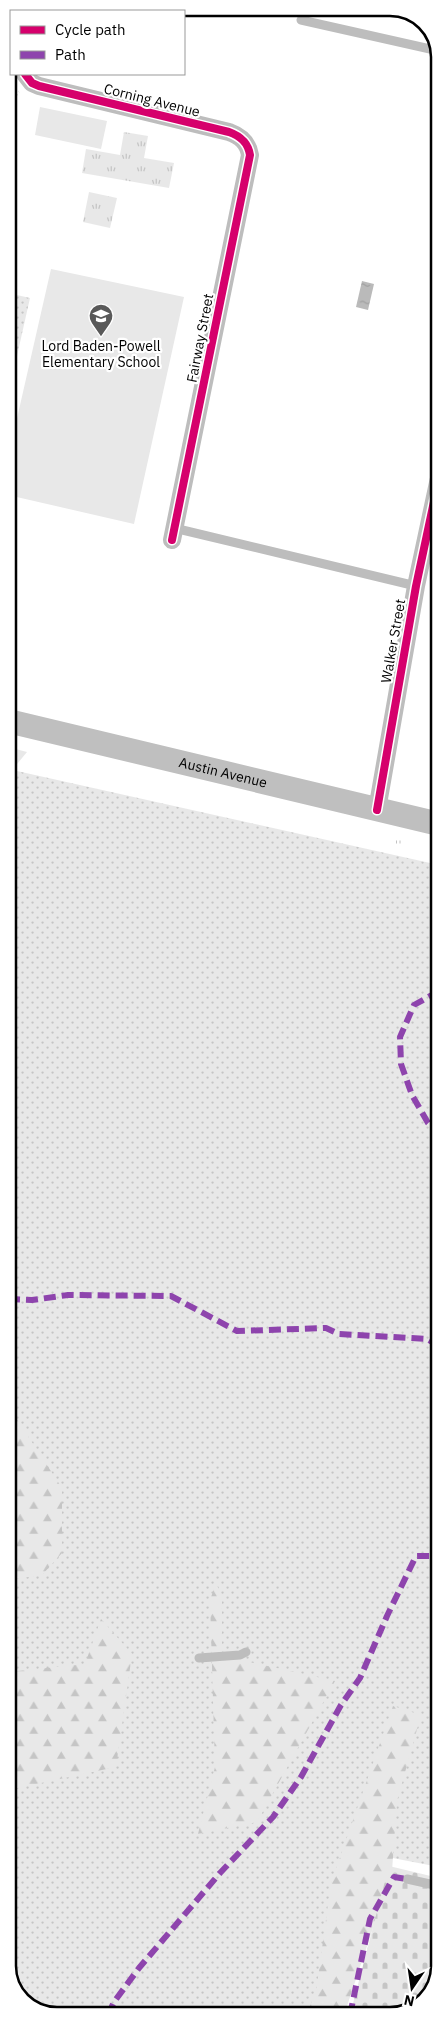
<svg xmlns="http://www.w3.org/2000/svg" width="447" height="2023" viewBox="0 0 447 2023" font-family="'IBM Plex Sans',sans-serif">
	<defs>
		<pattern id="grass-dots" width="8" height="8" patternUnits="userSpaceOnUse" patternTransform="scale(1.25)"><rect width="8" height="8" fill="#e8e8e8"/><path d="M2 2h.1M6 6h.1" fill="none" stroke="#c5c5c5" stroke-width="1.8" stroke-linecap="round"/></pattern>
		<pattern id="forest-firs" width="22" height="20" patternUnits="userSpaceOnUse" patternTransform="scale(1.25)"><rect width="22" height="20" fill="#e8e8e8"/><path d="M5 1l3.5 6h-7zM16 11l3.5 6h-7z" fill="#c5c5c5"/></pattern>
		<pattern id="cemetery-stones" width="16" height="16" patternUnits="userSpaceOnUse" patternTransform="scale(1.25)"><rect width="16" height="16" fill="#e8e8e8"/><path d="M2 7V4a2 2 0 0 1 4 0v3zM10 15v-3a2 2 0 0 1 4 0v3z" fill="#c5c5c5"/></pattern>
		<pattern id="park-tufts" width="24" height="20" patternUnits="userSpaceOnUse" patternTransform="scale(1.25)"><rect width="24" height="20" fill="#e8e8e8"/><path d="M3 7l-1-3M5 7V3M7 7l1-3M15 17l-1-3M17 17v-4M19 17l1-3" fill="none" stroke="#c5c5c5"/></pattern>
		<pattern id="water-ripples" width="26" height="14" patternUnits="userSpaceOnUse" patternTransform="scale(1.25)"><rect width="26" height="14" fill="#bababa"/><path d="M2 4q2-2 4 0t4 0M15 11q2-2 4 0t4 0" fill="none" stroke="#9e9e9e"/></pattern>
	</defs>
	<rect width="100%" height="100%" fill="#fff"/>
	<!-- grass -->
	<path fill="url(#grass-dots)" d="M8,293L30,298L8,396Z
		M8,769L439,865V1867L372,1854L334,2015H51L22,2001L8,1975Z"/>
	<!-- forest -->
	<path fill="url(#forest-firs)" d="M8,747L27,752L8,775Z
		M8,1414L14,1415L62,1488V1553L42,1575L8,1580Z
		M216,1583L222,1597V1656L335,1681L257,1822L198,1834L215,1767L210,1600Z
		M101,1619L132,1654L116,1767L8,1790V1672L85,1664Z
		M393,1706L421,1715L397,1801L392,1871L344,2015H306L316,1992L331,1883Z"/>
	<!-- cemetery -->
	<path fill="url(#cemetery-stones)" d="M389,1866L439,1878V1966L427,1998L399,2015H350Z"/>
	<!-- park -->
	<path fill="url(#park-tufts)" d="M124,132L148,136L144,158L174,163L169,188L82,173L86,149L120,155Z
		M89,192L117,198L110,228L83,222Z"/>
	<!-- garden -->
	<path fill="#e8e8e8" d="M40,107L107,121L101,149L35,135Z
		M51,269L184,297L134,524L8,495V458Z"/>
	<!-- water -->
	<path fill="url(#water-ripples)" d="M362,281L374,284L368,310L356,307Z"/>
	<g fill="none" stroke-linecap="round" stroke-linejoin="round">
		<!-- path -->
		<path stroke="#c2c2c2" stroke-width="3" stroke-dasharray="1 2.5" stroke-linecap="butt" d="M8,101L19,92
			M396,842H403"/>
		<!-- lane -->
		<path stroke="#bdbdbd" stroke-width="9" d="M301,20L439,51
			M174,528L416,586
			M199,1658L240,1655L246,1652
			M407,1879L439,1886"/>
		<!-- street -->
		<path stroke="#bdbdbd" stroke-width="18" d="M25,74L32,83L39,86L229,132C240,136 248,142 250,155L172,540
			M377,810L416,586L439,478"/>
		<!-- secondary -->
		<path stroke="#bfbfbf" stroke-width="24" id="s1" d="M8,721L439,824"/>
		<!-- quiet -->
		<path stroke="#8e44ad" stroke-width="6" stroke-dasharray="12 6" stroke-linecap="butt" d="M439,991L414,1005L400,1037L401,1064L412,1095L428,1123L439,1134
			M8,1299L32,1300L68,1295L171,1296L237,1331L326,1328L339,1334L427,1339L439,1346
			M108,2015L114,2002L139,1968L220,1873L273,1817L301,1777L341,1705L360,1678L387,1616L416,1556H439
			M350,2015L370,1919L394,1877L407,1879"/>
		<defs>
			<path id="cycleway" d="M25,74L32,83L39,86L229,132C240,136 248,142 250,155L172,540
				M377,810L416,586L439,478"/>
		</defs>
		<!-- cycleway casing -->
		<use href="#cycleway" stroke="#fff" stroke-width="11"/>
		<!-- cycleway -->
		<use href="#cycleway" stroke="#d6006c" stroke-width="8"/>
	</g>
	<!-- icons -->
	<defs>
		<symbol id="school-pin" viewBox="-11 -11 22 30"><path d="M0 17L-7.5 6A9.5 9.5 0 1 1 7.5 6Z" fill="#595959" stroke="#fff"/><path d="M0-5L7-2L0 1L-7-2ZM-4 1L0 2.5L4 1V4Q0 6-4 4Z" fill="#fff"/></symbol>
	</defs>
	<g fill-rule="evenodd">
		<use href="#school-pin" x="87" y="302" width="28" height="38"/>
	</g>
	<g text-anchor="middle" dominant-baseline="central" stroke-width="4.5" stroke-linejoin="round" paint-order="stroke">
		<!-- street labels -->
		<g font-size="14" fill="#000" stroke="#fff">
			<text transform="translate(152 100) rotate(14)">Corning Avenue</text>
			<text transform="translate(200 338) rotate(-79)">Fairway Street</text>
			<text transform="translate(393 641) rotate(-80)">Walker Street</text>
			<text stroke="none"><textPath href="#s1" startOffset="221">Austin Avenue</textPath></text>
		</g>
		<!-- poi labels -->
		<g font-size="14" fill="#000" stroke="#fff">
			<text x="101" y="346">Lord Baden-Powell<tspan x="101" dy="16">Elementary School</tspan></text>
		</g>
	</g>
	<!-- crop -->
	<path d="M0 0H447V2023H0ZM57 16H390A41 41 0 0 1 431 57V1966A41 41 0 0 1 390 2007H57A41 41 0 0 1 16 1966V57A41 41 0 0 1 57 16Z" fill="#fff" fill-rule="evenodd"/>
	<path fill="none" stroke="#000" stroke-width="2.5" d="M57 16H390A41 41 0 0 1 431 57V1966A41 41 0 0 1 390 2007H57A41 41 0 0 1 16 1966V57A41 41 0 0 1 57 16Z"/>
	<!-- legend -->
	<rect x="10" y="10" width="175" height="65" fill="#ffffff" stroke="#999999"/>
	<rect x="20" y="26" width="25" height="8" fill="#d6006c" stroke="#999999"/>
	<text x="55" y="35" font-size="15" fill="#000000">Cycle path</text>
	<rect x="20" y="51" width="25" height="8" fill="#8e44ad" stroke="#999999"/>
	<text x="55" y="60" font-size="15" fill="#000000">Path</text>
	<!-- north arrow -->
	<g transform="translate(412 1988) rotate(193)" stroke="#ffffff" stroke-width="4" paint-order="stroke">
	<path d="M0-4L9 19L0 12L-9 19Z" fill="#000000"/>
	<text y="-8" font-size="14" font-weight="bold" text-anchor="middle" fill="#000000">N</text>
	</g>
</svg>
